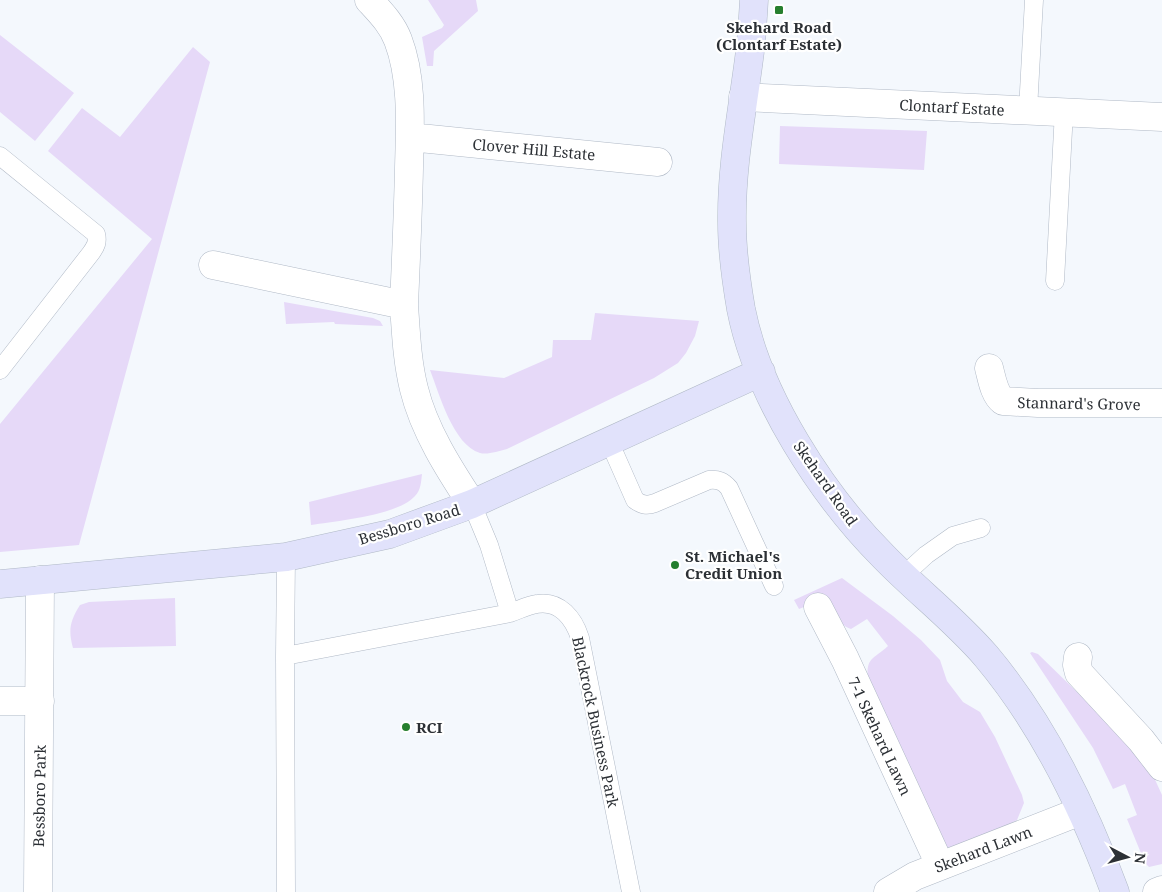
<svg xmlns="http://www.w3.org/2000/svg" width="1162" height="892" viewBox="0 0 1162 892" font-family="'Noto Serif',serif">
	<rect width="100%" height="100%" fill="#f4f8fd"/>
	<!-- green -->
	<path fill="#e6d9f8" d="M428,0H476L478,11L434,51L433,66H427L422,37L442,28L444,25Z
		M0,35L74,93L35,141L0,112Z
		M193,47L210,62L79,545L0,552V424L152,239L48,151L82,108L120,137Z
		M780,126L927,131L924,170L779,164Z
		M284,302L373,318L380,321L383,326L335,324L334,322L286,324Z
		M595,313L699,321L695,336L686,353L678,363L654,378L507,449C498,451 488,455 480,453C453,445 439,393 430,370L504,378L552,357L553,340H591Z
		M422,474C421,482 421,490 415,496C399,515 337,521 311,525L309,502Z
		M842,578L893,616L921,640L940,660L947,681L963,702L980,712L995,737L1022,795L1024,803L1017,820L979,839L945,851L868,684C866,657 870,662 888,646L867,619L851,629C837,625 829,603 818,603C812,603 804,607 799,609L794,600Z
		M175,598L176,646L73,648C68,630 70,621 80,605L89,602Z
		M1032,652L1038,654L1114,728L1152,773L1162,795V864L1149,867L1145,863L1127,819L1137,815L1125,784L1113,789L1093,748L1030,653Z"/>
	<g fill="none" stroke-linecap="round" stroke-linejoin="round">
		<defs>
			<path id="lane" d="M1028,110L1034,0
				M0,156L96,234C98,242 96,246 91,253L0,370
				M1055,281L1064,111
				M609,441L635,500C642,505 647,506 655,503L709,480C718,479 723,481 729,488L774,586
				M472,504L489,545L510,613
				M903,576L926,555L953,536L981,528
				M285,656L286,557
				M286,892L285,656L510,613C519,610 528,605 537,604C560,600 574,619 580,638L631,892"/>
			<path id="street" d="M743,97L1162,117
				M410,137L658,162
				M213,265L404,305C406,259 408,214 409,168C410,127 413,79 398,40C392,24 380,12 369,0
				M404,305C406,333 407,361 414,389C424,430 449,469 472,504
				M989,368C992,379 994,394 1003,401L1038,403H1162
				M818,607L845,659L940,865
				M1078,657L1077,665L1079,673L1141,740L1162,767
				M0,701H40
				M38,892L40,580
				M888,892L915,876L1081,811
				M1157,892L1162,890"/>
			<path id="secondary" d="M754,0C753,17 752,34 750,51C743,108 731,165 732,223C732,251 736,280 741,309C758,396 822,495 884,557C917,591 955,620 986,656C1044,725 1084,808 1115,892
				M0,584L286,557L390,534L472,504L761,372"/>
		</defs>
		<!-- lane casing -->
		<use href="#lane" stroke="#b0b9c6" stroke-width="19"/>
		<!-- street casing -->
		<use href="#street" stroke="#b0b9c6" stroke-width="29"/>
		<!-- secondary casing -->
		<use href="#secondary" stroke="#b0b9c6" stroke-width="29"/>
		<!-- lane -->
		<use href="#lane" stroke="#fff" stroke-width="18"/>
		<!-- street -->
		<use href="#street" stroke="#fff" stroke-width="28"/>
		<!-- secondary -->
		<use href="#secondary" stroke="#e1e2fb" stroke-width="28"/>
	</g>
	<!-- markers -->
	<g fill="#267f2e" stroke="#fff" stroke-width="2">
		<rect x="774" y="5" width="10" height="10" rx="2.5"/>
		<circle cx="675" cy="565" r="5"/>
		<circle cx="406" cy="727" r="5"/>
	</g>
	<g text-anchor="middle" dominant-baseline="central" stroke-width="4.5" stroke-linejoin="round" paint-order="stroke">
		<!-- poi labels -->
		<g font-size="15" font-weight="bold" fill="#2c3035" stroke="#fff" text-anchor="start">
			<text x="779" y="27" text-anchor="middle">Skehard Road<tspan x="779" dy="17">(Clontarf Estate)</tspan></text>
			<text x="685" y="556">St. Michael's<tspan x="685" dy="17">Credit Union</tspan></text>
			<text x="416" y="727">RCI</text>
		</g>
		<!-- street labels -->
		<g font-size="15" fill="#2c3035" stroke="#fff">
			<text transform="translate(952 107) rotate(3)">Clontarf Estate</text>
			<text transform="translate(534 149) rotate(5)">Clover Hill Estate</text>
			<text transform="translate(1079 403) rotate(1)">Stannard's Grove</text>
			<text transform="translate(826 483) rotate(55)">Skehard Road</text>
			<text transform="translate(409 524) rotate(-17)">Bessboro Road</text>
			<text transform="translate(596 722) rotate(78)">Blackrock Business Park</text>
			<text transform="translate(880 736) rotate(65)">7-1 Skehard Lawn</text>
			<text transform="translate(39 796) rotate(-89)">Bessboro Park</text>
			<text transform="translate(983 849) rotate(-21)">Skehard Lawn</text>
		</g>
	</g>
	<!-- north arrow -->
	<g transform="translate(1127 857) rotate(96)" stroke="#ffffff" stroke-width="4" paint-order="stroke">
	<path d="M0-4L9 19L0 12L-9 19Z" fill="#2c3035"/>
	<text y="-8" font-size="14" font-weight="bold" text-anchor="middle" fill="#2c3035">N</text>
	</g>
</svg>
